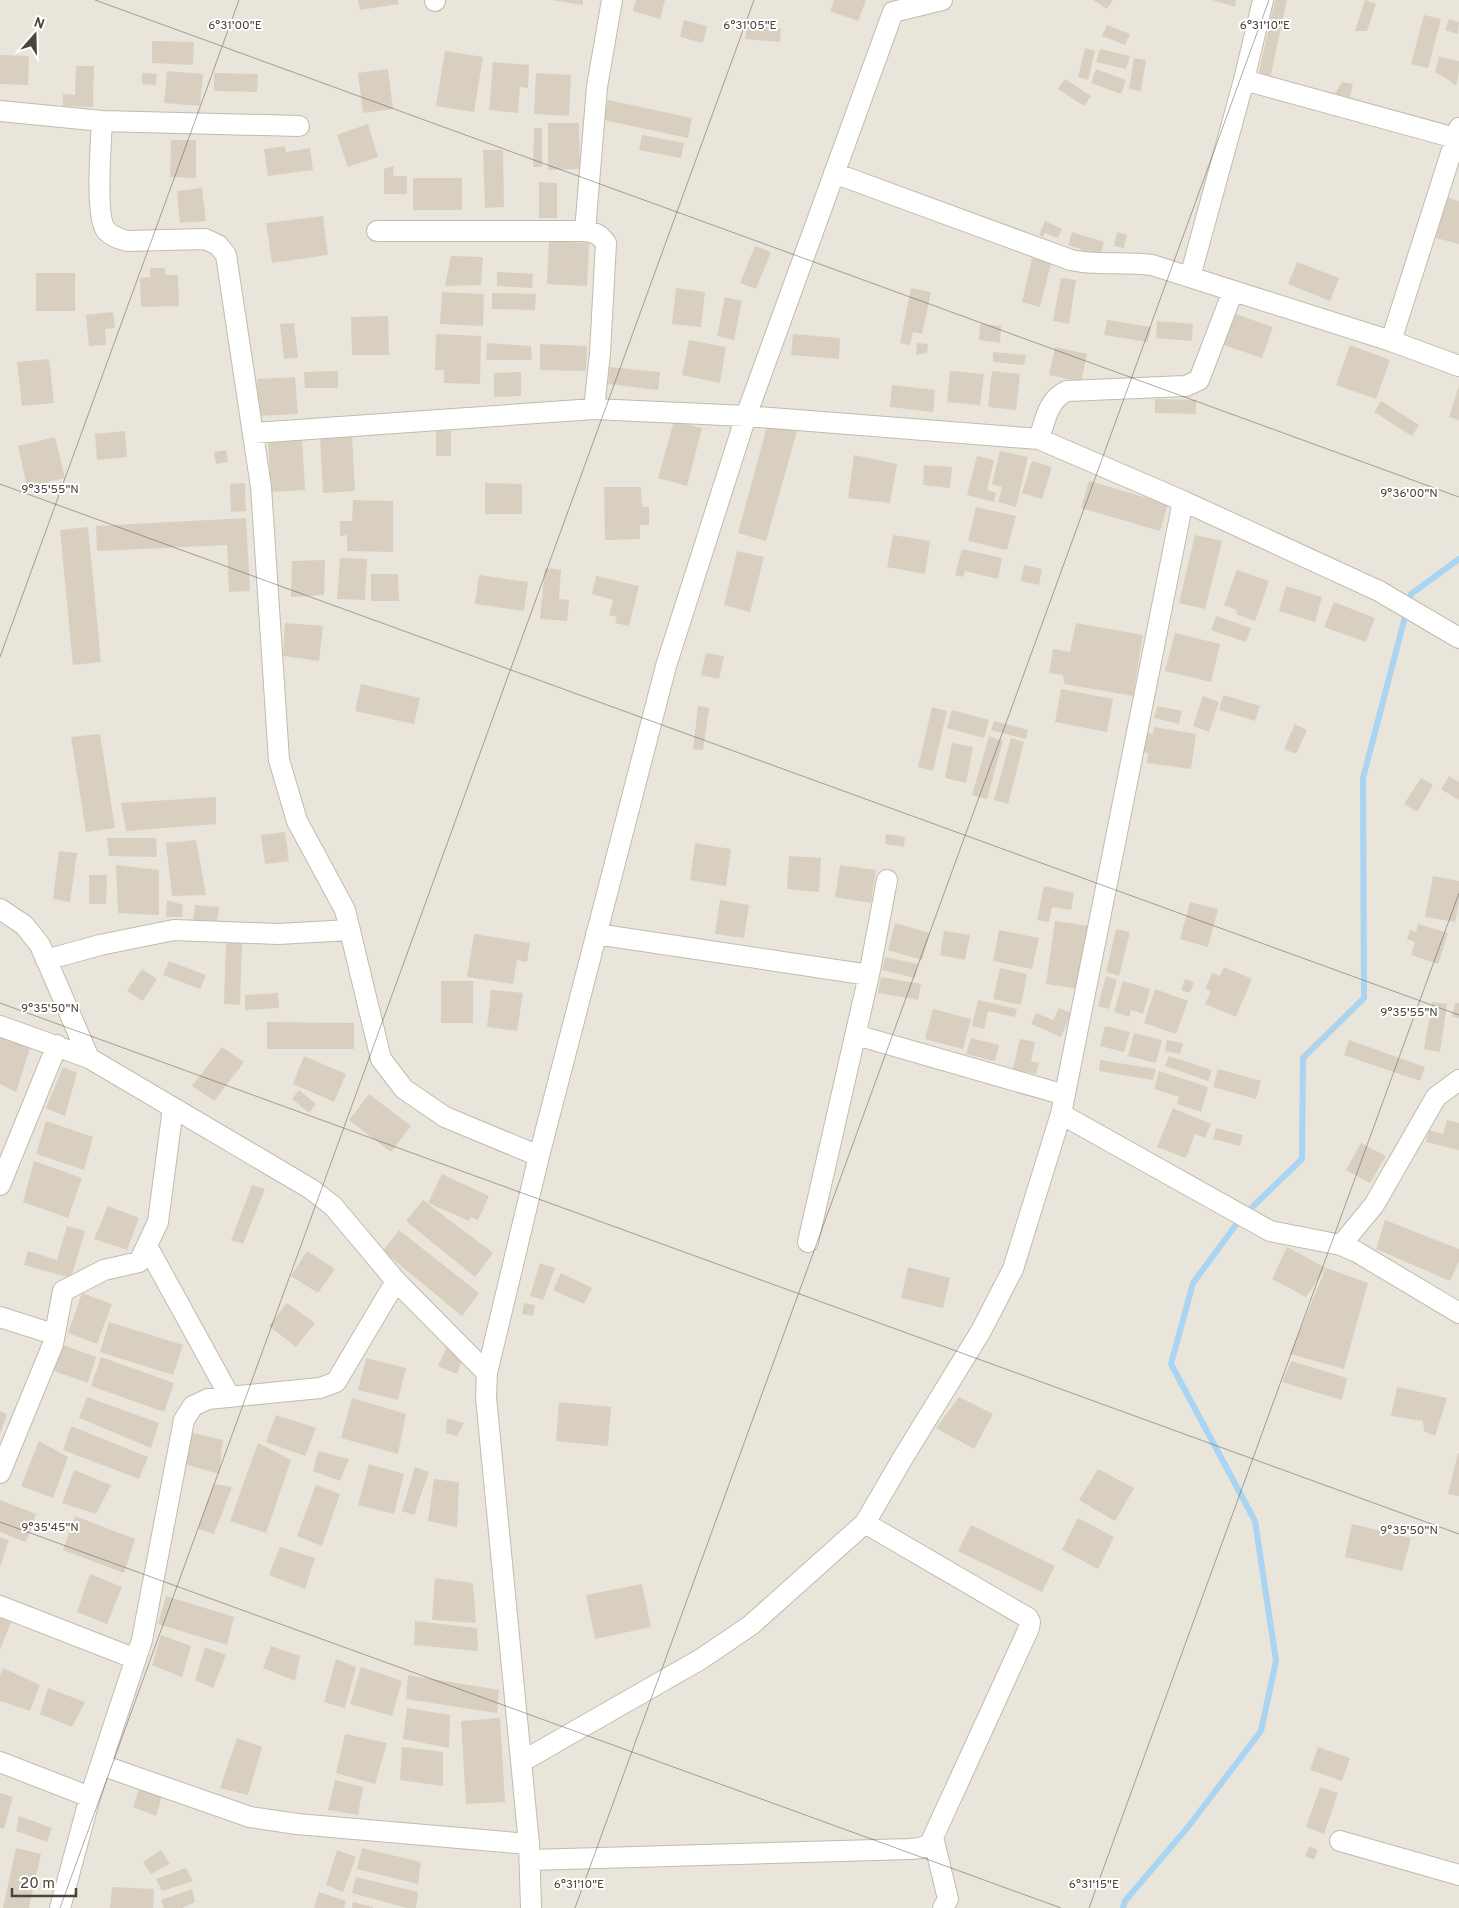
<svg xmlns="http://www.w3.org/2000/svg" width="1459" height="1908" viewBox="0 0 1459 1908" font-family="Overpass,sans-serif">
	<rect width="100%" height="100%" fill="#f6f3ec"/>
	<!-- residential -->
	<path fill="#eae5da" d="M0,0H1459V1908H0Z"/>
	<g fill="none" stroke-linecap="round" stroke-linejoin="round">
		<!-- stream -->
		<path stroke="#a9d4f2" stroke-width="6" d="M1123,1908L1125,1901L1188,1827L1261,1731L1276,1661L1255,1521L1171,1364L1193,1283L1241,1218L1302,1159L1303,1058L1364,998L1363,778L1411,594L1459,559"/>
	</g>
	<!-- building -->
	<path fill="#d8cfc1" d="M358,0H398L399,4L360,10Z
		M551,0H583V5Z
		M636,0H665L660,19L633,11Z
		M834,0H866L858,21L830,11Z
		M1093,0H1113L1107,9Z
		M1212,0H1236L1235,7Z
		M1275,0H1287L1270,79L1258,76Z
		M1365,0L1376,4L1367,31H1355Z
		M1424,15L1441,19L1428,68L1411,64Z
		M1449,19L1459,22L1458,34L1445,30Z
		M684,20L707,26L703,43L680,37Z
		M747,25L781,28L780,42L745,39Z
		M1107,25L1130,34L1125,45L1102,36Z
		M152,41L194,42L193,65L152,63Z
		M1085,48L1095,51L1088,80L1078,77Z
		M1100,49L1130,56L1126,69L1096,62Z
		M445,51L483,57L474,112L436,106Z
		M0,55L29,56L28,85L0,84Z
		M1439,57L1459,61V72L1456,86L1446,78L1435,72Z
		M1134,58L1146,60L1141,91L1129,89Z
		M493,62L529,65L528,88L520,87L518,113L489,110Z
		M76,66H94L93,107L63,106V94L75,95Z
		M388,69L393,109L363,113L358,73Z
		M1096,69L1126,80L1121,94L1091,83Z
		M167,71L203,74L200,106L164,103Z
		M142,73L157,74L156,85L142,84Z
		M214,73L258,74L257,92L214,91Z
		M536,73L571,75L569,116L534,114Z
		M1065,79L1091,96L1084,106L1058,89Z
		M1342,82L1353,84L1350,97L1335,94Z
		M608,100L692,118L688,138L604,120Z
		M548,123H579L580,169L548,170Z
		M368,124L378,157L348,167L337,135Z
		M534,128H542V167H533Z
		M642,135L684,143L681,158L639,150Z
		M171,140H196V178L170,177Z
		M285,146L286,152L310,148L313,170L268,176L264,149Z
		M483,150H503L504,207L485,208Z
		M394,166L393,176H407V194H384V169Z
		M413,178H462V210H413Z
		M539,182L557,183V218H539Z
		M202,188L206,221L180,223L177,191Z
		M1447,197L1459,201V244L1436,238Z
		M323,216L328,255L272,263L266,223Z
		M1045,221L1062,229L1058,238L1045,233L1043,237L1039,235Z
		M1072,232L1104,242L1100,255L1091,252L1089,256L1082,254L1081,249L1068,245Z
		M1117,232L1127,235L1124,248L1114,246Z
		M549,241L589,243L587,286L547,284Z
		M755,246L771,252L756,289L740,283Z
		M451,256L483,257L481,285L445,286Z
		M1032,258L1051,263L1040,307L1022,302Z
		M1297,262L1339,278L1330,301L1288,284Z
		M150,268H165V275H178L179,306L141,307L140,278L150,277Z
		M497,272L533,274L532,288L497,286Z
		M36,273H75V311H36Z
		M1061,278L1076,280L1069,324L1053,321Z
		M676,288L705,292L701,327L672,324Z
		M911,288L931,292L922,334L913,332L910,345L900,343Z
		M442,292L484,294L483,326L440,324Z
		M492,293L536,294L535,310L492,309Z
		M725,297L742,301L734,340L717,336Z
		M113,312L115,328L105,329L106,345L89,346L86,315Z
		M1236,314L1273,327L1262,358L1224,345Z
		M388,316L389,355H352L351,317Z
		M1107,320L1151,327L1148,342L1104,335Z
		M1157,321L1193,324L1192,341L1156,338Z
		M294,323L298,358L284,359L280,324Z
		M980,324L1001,326L1000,343L979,340Z
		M436,334L481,336L480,384L444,383V370H435Z
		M793,334L840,338L839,359L791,355Z
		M689,340L726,347L720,383L682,375Z
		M487,343L531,346L532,360H486Z
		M917,343L928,344L927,353L916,355Z
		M540,344L587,346L586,371L540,370Z
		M1350,345L1390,360L1376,399L1336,385Z
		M1055,347L1087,354L1081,382L1049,375Z
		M993,352L1026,355L1024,365L993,362Z
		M49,359L54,403L22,406L17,362Z
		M610,367L660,372L658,390L608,384Z
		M338,371V388H305L304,372Z
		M950,371L984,374L980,405L947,402Z
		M992,371L1020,374L1016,410L988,407Z
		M521,372V396L494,397V373Z
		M295,377L298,414L259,416L257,379Z
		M892,385L935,390L933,412L890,407Z
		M1459,386V420L1449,417Z
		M1155,399L1196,400V414L1155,413Z
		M1381,401L1419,425L1412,436L1374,412Z
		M674,421L702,428L687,486L658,478Z
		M768,423L797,431L766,541L738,533Z
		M125,431L127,457L97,460L95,434Z
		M436,431H451V456H436Z
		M352,434L355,491L323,493L320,436Z
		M55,437L65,478L27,487L18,446Z
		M302,437L305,490L271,492L268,439Z
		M226,450L228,462L216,464L214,452Z
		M1000,451L1028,457L1016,507L998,502L1002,487L992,484Z
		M854,455L897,464L890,503L848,498Z
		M977,456L994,460L987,490L996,493L994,502L967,495Z
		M1032,461L1052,467L1042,499L1022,493Z
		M924,465L952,467L950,488L923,485Z
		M1089,481L1168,504L1160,531L1081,508Z
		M245,483L246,511L231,512L230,484Z
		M485,483L522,484V514H485Z
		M604,487H641L642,507H649V525H640V539L605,540Z
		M353,500L393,501V552L347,551V535L340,536V521H352Z
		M976,507L1016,516L1007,550L968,541Z
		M246,518L250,591L229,592L227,545L97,551L96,526Z
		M88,527L101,662L73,665L60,530Z
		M893,535L930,541L925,574L887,567Z
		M1195,535L1222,541L1205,609L1179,603Z
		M962,549L1002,558L998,579L965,571L963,577L955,575Z
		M737,551L764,557L750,612L724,605Z
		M340,558L367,559L365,600L337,599Z
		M325,560L324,595L291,597L292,561Z
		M1024,565L1042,569L1039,585L1021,581Z
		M545,568L561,570L559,599L569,600L567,621L540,619Z
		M1237,570L1269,581L1255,621L1236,614L1237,610L1224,605Z
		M371,574H398L399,601H371Z
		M479,575L528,582L524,611L475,604Z
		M596,576L639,586L629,626L615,623L617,617L609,615L613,600L592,594Z
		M1286,586L1322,597L1315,622L1279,611Z
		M1334,602L1375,618L1366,642L1324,627Z
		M1216,616L1251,628L1246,642L1211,630Z
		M285,623L323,626L319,661L283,656Z
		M1076,623L1143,635L1133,696L1064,684L1063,675L1049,673L1053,649L1070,652Z
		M1175,633L1220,644L1211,682L1165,671Z
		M706,653L724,656L719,679L701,675Z
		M361,684L420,698L414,724L355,711Z
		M1061,689L1113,699L1107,732L1055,722Z
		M1223,695L1260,706L1255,721L1219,710Z
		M1203,696L1219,702L1209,732L1193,726Z
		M698,706L709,708L703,750L693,749Z
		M1157,706L1182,711L1179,724L1154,718Z
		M932,707L947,711L933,771L918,767Z
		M952,710L989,720L984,738L947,728Z
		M994,721L1028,730L1026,739L991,730Z
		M1295,724L1307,730L1296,754L1284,749Z
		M1154,727L1196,734L1191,769L1147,763L1148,753L1142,752L1145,733L1153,734Z
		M100,734L115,828L86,832L71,737Z
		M989,736L1003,741L987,799L972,795Z
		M1011,738L1024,742L1008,804L994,800Z
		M952,743L973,747L966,783L945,778Z
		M1449,776L1459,782V800L1441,789Z
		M1421,778L1433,785L1417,812L1404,804Z
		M216,797V824L126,831L121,803Z
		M285,832L289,861L265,864L261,835Z
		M886,834L905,837L904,847L885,844Z
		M107,838H156L157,857L109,856Z
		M196,840L206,895L172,896L166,843Z
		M695,843L731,849L726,886L690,880Z
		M59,851L77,853L70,902L53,899Z
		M789,856L821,858L819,892L787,889Z
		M116,865L159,870V915L118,913Z
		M840,865L876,870L871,903L835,897Z
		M89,875H107L106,904H89Z
		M1433,876L1459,881V902L1455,922L1425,917Z
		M1044,886L1074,893L1071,910L1052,907L1049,922L1037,920Z
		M167,900L183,905L182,917H166Z
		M720,900L749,905L744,938L715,934Z
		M1190,902L1218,909L1208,947L1180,939Z
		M195,905L219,907L217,921L193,920Z
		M1055,921L1089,926L1080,989L1046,984Z
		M895,923L930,933L922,960L888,950Z
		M1418,924L1448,933L1438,964L1411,955L1415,942L1407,939L1410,930L1416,932Z
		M1116,929L1130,932L1119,976L1106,972Z
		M999,930L1039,938L1032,969L993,961Z
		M944,931L970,935L965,960L940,955Z
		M474,934L530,943L527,962L517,960L513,984L467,977Z
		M226,943H242L240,1005L224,1004Z
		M885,957L918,964L915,978L882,970Z
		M169,961L206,975L200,989L163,975Z
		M1224,967L1252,979L1236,1017L1205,1004L1211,991L1205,989L1212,973L1220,976Z
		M1000,968L1027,974L1021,1005L993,999Z
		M142,969L157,979L143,1001L127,991Z
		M1106,976L1117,980L1109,1009L1098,1006Z
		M881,977L921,984L918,1000L878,993Z
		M1185,979L1194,982L1190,993L1181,990Z
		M441,981H473V1023H441Z
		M1123,981L1150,989L1143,1014L1131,1010L1129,1017L1114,1012Z
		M1155,989L1188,1001L1176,1034L1144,1023Z
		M491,990L523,993L517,1031L487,1027Z
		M278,993L279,1008L245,1010V995Z
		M978,1000L1017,1009L1015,1017L988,1011L984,1029L972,1026Z
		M1432,1002L1447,1004L1440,1052L1424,1049Z
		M1455,1003H1459V1018L1452,1017Z
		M1059,1008L1071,1013L1061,1037L1031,1024L1036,1013L1053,1020Z
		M933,1009L971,1019L963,1049L925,1039Z
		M267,1022L354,1023V1049H267Z
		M1105,1026L1130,1032L1124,1052L1100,1046Z
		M1134,1033L1162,1040L1156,1063L1128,1056Z
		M0,1036L30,1048L16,1092L0,1084Z
		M971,1038L999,1045L995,1061L966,1054Z
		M1020,1039L1035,1042L1031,1061L1039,1063L1036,1074L1013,1069Z
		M1167,1040L1183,1043L1180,1054L1165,1051Z
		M1349,1040L1425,1067L1420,1081L1344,1055Z
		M222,1047L244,1062L214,1101L192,1086Z
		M304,1056L346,1074L334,1102L293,1084Z
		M1169,1056L1212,1070L1208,1081L1165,1066Z
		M1100,1060L1156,1069L1153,1080L1099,1071Z
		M63,1067L77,1073L65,1116L46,1108Z
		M1218,1069L1261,1081L1256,1099L1213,1087Z
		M1159,1071L1208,1087L1201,1112L1177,1104L1179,1097L1154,1089Z
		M299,1090L316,1104L309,1113L292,1099Z
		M369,1094L411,1126L391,1152L349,1120Z
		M1173,1108L1211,1124L1205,1138L1195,1134L1186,1158L1157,1147Z
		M1447,1120L1459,1123V1150L1426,1142L1429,1130L1443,1134Z
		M46,1121L93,1137L84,1170L36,1154Z
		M1216,1128L1243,1135L1240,1146L1213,1139Z
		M1361,1143L1386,1156L1370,1183L1346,1170Z
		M34,1161L82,1178L68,1218L23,1202Z
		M442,1174L489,1196L478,1220L471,1217L469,1221L428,1203Z
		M252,1185L265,1189L243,1244L231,1240Z
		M423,1200L493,1253L475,1277L406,1221Z
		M108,1206L139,1218L127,1250L94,1239Z
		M1385,1220L1459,1249V1261L1450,1281L1376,1249Z
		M67,1226L85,1231L71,1278L24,1265L28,1251L57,1260Z
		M399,1230L479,1293L462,1316L383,1251Z
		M1287,1247L1326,1268L1368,1283L1344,1369L1290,1354L1326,1268L1306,1297L1272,1279Z
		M307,1251L335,1269L318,1293L291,1276Z
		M540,1263L555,1268L543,1300L530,1296Z
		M908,1267L950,1278L943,1308L901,1298Z
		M561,1273L592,1288L584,1304L553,1290Z
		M82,1293L112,1304L97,1344L68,1333Z
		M287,1303L315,1323L296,1347L269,1326Z
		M524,1303L535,1305L533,1316L522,1314Z
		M109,1322L183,1345L173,1375L100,1352Z
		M63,1345L96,1357L88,1383L54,1371Z
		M447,1346L462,1360L457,1374L438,1366Z
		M101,1357L174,1383L164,1412L91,1386Z
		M366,1358L406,1368L398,1400L358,1390Z
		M1291,1361L1347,1378L1342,1400L1282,1382Z
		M1397,1387L1447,1398L1435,1436L1424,1431L1423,1421L1391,1416Z
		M87,1397L159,1423L151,1448L79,1418Z
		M959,1397L993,1414L974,1449L936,1428Z
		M352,1398L406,1414L398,1454L341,1438Z
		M559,1402L611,1407L608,1446L556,1441Z
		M0,1411L7,1414L0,1434Z
		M276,1415L316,1428L305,1456L266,1442Z
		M447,1418L464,1423L457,1436L446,1433Z
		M71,1426L148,1457L139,1479L63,1450Z
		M189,1432L223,1440L219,1474L184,1464Z
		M39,1441L68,1457L53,1498L21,1486Z
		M258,1443L291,1460L266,1533L230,1521Z
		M318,1451L349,1459L340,1481L313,1471Z
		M1458,1453H1459V1496L1448,1494Z
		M369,1464L404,1474L394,1514L358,1505Z
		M415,1467L429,1472L414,1515L402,1511Z
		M1098,1469L1134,1488L1115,1521L1079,1500Z
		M74,1470L111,1485L96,1514L62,1503Z
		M434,1479L459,1482L457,1527L428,1521Z
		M214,1484L232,1487L214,1534L198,1529Z
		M316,1485L340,1494L322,1546L297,1536Z
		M0,1500L36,1514L26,1542L0,1532Z
		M75,1516L135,1539L124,1573L63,1550Z
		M1078,1518L1114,1537L1098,1569L1062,1550Z
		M1352,1524L1411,1538L1402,1571L1345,1557Z
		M971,1525L1055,1566L1042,1592L958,1551Z
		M0,1537L9,1540L0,1567Z
		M280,1547L315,1558L305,1589L269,1575Z
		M90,1574L122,1587L107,1624L77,1612Z
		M435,1578L473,1583L476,1623L432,1620Z
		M642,1584L651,1627L595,1639L586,1595Z
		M166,1596L234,1617L227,1645L158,1624Z
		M0,1618L11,1622L0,1650Z
		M415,1621L477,1628L478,1651L414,1645Z
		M161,1635L191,1646L182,1677L152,1665Z
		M271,1646L300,1656L295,1681L263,1668Z
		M205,1647L226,1655L213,1688L195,1680Z
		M336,1659L356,1667L345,1708L324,1702Z
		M361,1667L402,1681L392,1716L350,1704Z
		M3,1668L40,1685L30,1711L0,1701V1675Z
		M408,1675L499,1690L497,1713L406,1699Z
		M48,1688L85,1702L72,1727L40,1714Z
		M407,1708L450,1715L449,1748L403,1739Z
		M500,1718L505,1802L466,1804L461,1721Z
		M345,1734L387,1743L375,1784L336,1773Z
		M237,1738L262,1747L248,1795L220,1788Z
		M402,1747L443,1752V1786L400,1780Z
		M1318,1747L1350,1758L1342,1781L1310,1770Z
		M335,1780L363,1787L358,1815L328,1810Z
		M140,1785L163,1793L156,1816L133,1807Z
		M1320,1787L1338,1793L1324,1834L1306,1827Z
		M0,1793L13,1797L4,1829L0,1828Z
		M19,1816L52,1828L47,1842L16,1831Z
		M1310,1846L1318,1850L1314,1860L1305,1856Z
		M16,1848L41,1854L29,1908H3Z
		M362,1848L421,1862L418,1884L357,1869Z
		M161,1850L170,1864L151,1874L143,1862Z
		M337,1850L356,1857L343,1892L326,1885Z
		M186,1868L193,1881L162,1891L156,1879Z
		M356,1877L418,1892L416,1908H407L352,1893Z
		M112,1887L154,1889L153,1908H110Z
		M192,1889L195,1902L182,1908H164L161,1900Z
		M319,1892L346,1901L344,1908H314Z
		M353,1902L373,1907V1908H352Z"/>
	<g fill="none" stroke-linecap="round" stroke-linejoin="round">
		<defs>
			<path id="minor" d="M435,1V0
				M893,12L942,0
				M1244,80L1459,139
				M0,111L102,121L299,126
				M102,121C101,141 95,217 106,230C112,237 120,239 127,241L205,239L218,245L226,255L261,487L279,760L297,821L345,910L381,1059L404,1089L445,1117L539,1156
				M834,173L1071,260C1097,266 1125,261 1152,265L1391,341L1459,366
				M377,231H585C595,232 600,235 606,243L600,353L594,409
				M585,231L597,87L612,0
				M1190,277L1244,80L1263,0
				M1391,341L1459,128
				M253,433L594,409L746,416L1039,439L1183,501L1379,591L1459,638
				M1039,439C1045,421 1048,399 1067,391L1186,386L1199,380L1233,291
				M0,909L24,925L40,945L89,1058
				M596,934L869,975
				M46,960L100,945L174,930L278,934L350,930
				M0,1026L89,1058L311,1189L333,1206L396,1281L487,1373
				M856,1035L1065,1095
				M1061,1114L1270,1231L1341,1245L1357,1252L1459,1313
				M0,1185L57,1045
				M808,1242L869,975L887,880
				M1341,1245L1374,1205L1436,1097L1459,1080
				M147,1246L230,1397
				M0,1317L53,1334
				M0,1473L53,1344L63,1291L104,1270L139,1262L158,1222L173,1108
				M0,1606L136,1659
				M0,1762L90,1797
				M521,1762L701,1659L751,1625L865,1523L904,1456L981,1331L1013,1269L1061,1114L1183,501
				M101,1765L250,1817L297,1824L529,1844
				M933,1837L948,1899L943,1908
				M1340,1841L1459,1875
				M530,1860L910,1849L921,1848L930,1844L1029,1628L1030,1622L1028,1618L865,1523
				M60,1908L90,1797L142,1640L184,1420L193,1406L208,1399L320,1388L336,1382L396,1281
				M531,1908L529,1844L486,1397L487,1373L539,1156L666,666L746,416L893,12"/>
		</defs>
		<!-- minor casing -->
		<use href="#minor" stroke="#c2bbae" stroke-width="22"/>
		<!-- minor -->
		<use href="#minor" stroke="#fff" stroke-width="20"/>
	</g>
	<!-- ticks -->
	<path fill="none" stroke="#4b4439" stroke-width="1" stroke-opacity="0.45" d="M95,0L1459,497M0,484L1459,1015M0,657L239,0M0,1003L1459,1534M0,1522L1061,1908M60,1908L754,0M575,1908L1269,0M1089,1908L1459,893"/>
	<g font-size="12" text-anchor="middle" fill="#4b4439" stroke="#fff" stroke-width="4" stroke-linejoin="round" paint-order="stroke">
		<text x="750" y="29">6°31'05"E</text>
		<text x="1265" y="29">6°31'10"E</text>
		<text x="235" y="29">6°31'00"E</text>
		<text x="50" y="493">9°35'55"N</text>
		<text x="1409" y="497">9°36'00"N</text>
		<text x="50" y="1012">9°35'50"N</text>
		<text x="1409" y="1016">9°35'55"N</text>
		<text x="50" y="1531">9°35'45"N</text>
		<text x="1409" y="1534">9°35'50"N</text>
		<text x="579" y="1888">6°31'10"E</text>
		<text x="1094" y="1888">6°31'15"E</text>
	</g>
	<!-- north arrow -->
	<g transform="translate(35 35) rotate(20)" stroke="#ffffff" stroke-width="4" paint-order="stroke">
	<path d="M0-4L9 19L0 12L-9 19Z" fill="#4b4439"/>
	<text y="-8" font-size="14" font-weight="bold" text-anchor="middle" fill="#4b4439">N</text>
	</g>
	<!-- scale -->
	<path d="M12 1888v8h64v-8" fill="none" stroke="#4b4439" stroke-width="2.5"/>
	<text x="20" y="1888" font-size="15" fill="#4b4439" stroke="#ffffff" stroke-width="4" paint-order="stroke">20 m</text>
</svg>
